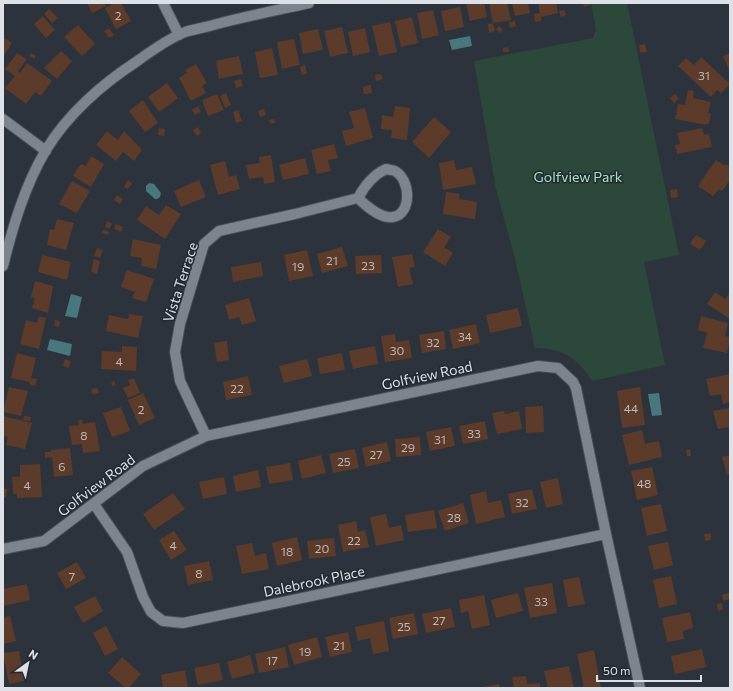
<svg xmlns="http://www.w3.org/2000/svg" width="733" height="691" viewBox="0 0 733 691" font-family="Commissioner,sans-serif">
	<rect width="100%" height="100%" fill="#2d333c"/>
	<!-- green -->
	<path fill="#2c483a" d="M591,3H627L679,255L644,262L665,365L592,381C577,357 563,349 535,348L515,259L496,189L474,61L593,38L596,30Z"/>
	<!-- water -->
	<path fill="#48787d" d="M470,36L472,46L452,50L449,40Z
		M149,183L154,184L161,193L160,197L157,199H155L146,191V186Z
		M71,294L82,297L77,318L65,316Z
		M50,339L72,344L70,356L47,350Z
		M659,393L662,415L652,416L648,394Z"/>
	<!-- building -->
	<path fill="#5c3b2b" d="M87,3H104L106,6L92,13Z
		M114,3H121L131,21L116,29L105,8Z
		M466,3H484L487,17L470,21Z
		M489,3H507L511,20L493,23Z
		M512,3H528L530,13L515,16Z
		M538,3H556L558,13L541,17V21L535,22L534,14L540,13Z
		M583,3H589L590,5L584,7Z
		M460,7L464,27L445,31L441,11Z
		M49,9L58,18L52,23L44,14Z
		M433,10L439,35L422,39L417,13Z
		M564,10L566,15L561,17L559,11Z
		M43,16L55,30L46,38L34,24Z
		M412,17L418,43L401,47L395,21Z
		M515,21L516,26L510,28L509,22Z
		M390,22L397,52L379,56L372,26Z
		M493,23L495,31L489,33L488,24Z
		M78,25L95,44L82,56L64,37Z
		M499,26L503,30L500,33L496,29Z
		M342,27L348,53L330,57L324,31Z
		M109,28L114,35L109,38L104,31Z
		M365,28L370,52L353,56L348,32Z
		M318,29L323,50L303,54L299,33Z
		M3,37L12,43L3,57Z
		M294,39L300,65L282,69L277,42Z
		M645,44L647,52L640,53L639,45Z
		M508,47L509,52H503V48Z
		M272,48L278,75L260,78L255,52Z
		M61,51L72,61L57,79L44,68Z
		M17,53L27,59L18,71L20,73L27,63L52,81L41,96L35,92L26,104L5,88L15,76L5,69Z
		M31,53L36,56L34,59L29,56Z
		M730,53V72L723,56Z
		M239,56L243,74L219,79L216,61Z
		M701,57L730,84L721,93L717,90L711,97L678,66L686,58L694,65Z
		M196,64L207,83L202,86L206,93L191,101L179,78L187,73L185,70Z
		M305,65L307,74L302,75L300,67Z
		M381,74L383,79L376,81L375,75Z
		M241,79L243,86L236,88L234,81Z
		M167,83L178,98L159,112L148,97Z
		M371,85L372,93L364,94L363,87Z
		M688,90L694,91L693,98L711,102L708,113L711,114L709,124H706V125L675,119L678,104L685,105Z
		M226,93L231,105L225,108L220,96Z
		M217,94L224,110L208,116L202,100Z
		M675,94L679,99L674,103L670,98Z
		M143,100L158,123L145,132L129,111Z
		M198,106L201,112L195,115L192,110Z
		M395,106L410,108L407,140L391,138L392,130L381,129L382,115L393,117Z
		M365,108L373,138L346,146L342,131L354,128L349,112Z
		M264,109L266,115L260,117L258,111Z
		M238,110L242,121L236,123L233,112Z
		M434,117L451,132L429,158L412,142Z
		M274,119L275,123L271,124L269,120Z
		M198,127L201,133L197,136L193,130Z
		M159,128L165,129L164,136L158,135Z
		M702,128L704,135L709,134L712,147L677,154L675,145L680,144L677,133Z
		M107,131L118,140L124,131L142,150L134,161L123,152L116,161L96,145Z
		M334,144L338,158L328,160L331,171L317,174L311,150Z
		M271,155L275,182L264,184L263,177L249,179L246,165L260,163L259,157Z
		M91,156L104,164L91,187L73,176L81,164L86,166Z
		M305,158L309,174L283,180L279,165Z
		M454,160L456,170L472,167L476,184L443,190L439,163Z
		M716,160L724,165L725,164L730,167V180L722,191L719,189L713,196L698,186Z
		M225,161L229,177L236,175L240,189L218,195L210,165Z
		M128,180L132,183L128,189L124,187Z
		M199,180L206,197L181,207L174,191Z
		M72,181L90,191L77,213L59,204Z
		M677,189L678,197L671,198L670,190Z
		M446,192L460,194L459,199L477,202L475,219L443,214Z
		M117,195L123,199L120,204L114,200Z
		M166,205L181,214L165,239L137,220L146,206L159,215Z
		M57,219L74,223L66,250L47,245L50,229L54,230Z
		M107,221L112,224L109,229L105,227Z
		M116,224L123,227L121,232L114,229Z
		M438,229L451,237L444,247L453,253L445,266L423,252Z
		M103,230L109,232L108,235L102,233Z
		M696,235L706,241L700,250L690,244Z
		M133,239L161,245L156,269L141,266L142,258L130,256Z
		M342,247L348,266L322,273L317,254Z
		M97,248L103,250L100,258L94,256Z
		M307,250L313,276L289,281L284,255Z
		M412,254L415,267L409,268L413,284L398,287L392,257Z
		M42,255L71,262L67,280L38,272Z
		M381,255L382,273L356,274L355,256Z
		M94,259L100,261L97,274L91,272Z
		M261,262L263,276L233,282L231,267Z
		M127,270L154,279L146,302L132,298L135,292L121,287Z
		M35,281L53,286L48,313L32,308L35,298L31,297Z
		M715,292L725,299L730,292V319L707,304Z
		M249,298L256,321L242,325L239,317L229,320L225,305Z
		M518,308L522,326L490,333L486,315Z
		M129,314L143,316L138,338L106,331L109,315L128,319Z
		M39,316L46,318L39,349L20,344L26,320L37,323Z
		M701,316L728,323L725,336L730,337V340L727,353L703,348L707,333L698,330Z
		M55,320L60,321L59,327L54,326Z
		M476,324L480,343L453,349L449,330Z
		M444,331L446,349L422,353L419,335Z
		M395,334L396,342L409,340L412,358L385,362L381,336Z
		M227,341L229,360L217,362L214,343Z
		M122,346L137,347L136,371L101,369L102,351L122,352Z
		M375,346L378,364L353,369L349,351Z
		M17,353L36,358L31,378L37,379L35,386L29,384L30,382L11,378Z
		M342,353L345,370L320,374L317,358Z
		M65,359L71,361L69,368L63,366Z
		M307,359L312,376L284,383L279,366Z
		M730,374V402L723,404L721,394L710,396L706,379Z
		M248,376L252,395L226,400L223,382Z
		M134,378L140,393L128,398L123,388L130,385L128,380Z
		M114,381L116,385L112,386L111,382Z
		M9,387L28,391L21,416L3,412Z
		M640,387L645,425L622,428L617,391Z
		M97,388L99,393L93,395L91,389Z
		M143,393L155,418L139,425L128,400Z
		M543,406L544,432L526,433L525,407Z
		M121,407L130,431L112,437L103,413Z
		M730,408V431L728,427L718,429L713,411Z
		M504,411L505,414L519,411L522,429L497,434L492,413Z
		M3,416L32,423L25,449L6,445L8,437L3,436Z
		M24,416L31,417L30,421L23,420Z
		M78,420H82L83,424L95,422L100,451L83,453L82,444L72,445L69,426L79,425Z
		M485,421L488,439L463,444L459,426Z
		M451,427L455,446L430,451L426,432Z
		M642,430L645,444L659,441L662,457L629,465L622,435Z
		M420,437L421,455L396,457L395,439Z
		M387,442L391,461L366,467L362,448Z
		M70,448L73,475L54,477L52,457L45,458V452H51V450Z
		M355,449L359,468L333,473L329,454Z
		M690,449L691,456H687L686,450Z
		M321,455L326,473L302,479L298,461Z
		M730,455V474L727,475L722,457Z
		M290,463L293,480L269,484L266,467Z
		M40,464L42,497L17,498V494H13L12,477H20V465Z
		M652,467L658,495L637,500L631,471Z
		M258,470L261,487L236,492L233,476Z
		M224,477L227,494L203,499L199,482Z
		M558,478L563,504L546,508L540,482Z
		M3,489H7L6,497H3Z
		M532,489L537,509L512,514L508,494Z
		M486,491L488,503L501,500L505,517L476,524L470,495Z
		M173,493L185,509L154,530L143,514Z
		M463,503L469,523L445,531L438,511Z
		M661,504L667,531L647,536L641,508Z
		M434,510L437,528L408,532L405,515Z
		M386,514L389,528L401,525L404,540L376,546L370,517Z
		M356,521L358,532L365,530L369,547L343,552L338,525Z
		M174,531L187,550L171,560L159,540Z
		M711,533V540L705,541L704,534Z
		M297,537L302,560L277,566L272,543Z
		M334,538L336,556L309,559L307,541Z
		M668,542L673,565L654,570L648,546Z
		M252,543L255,556L266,553L269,569L242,574L236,546Z
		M209,561L213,580L188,585L184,566Z
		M77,562L86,578L66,589L57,573Z
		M671,576L677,604L659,608L653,580Z
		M579,577L585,604L568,607L563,580Z
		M552,583L557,613L530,618L524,588Z
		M27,584L30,600L3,606V589Z
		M518,593L523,611L496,618L491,600Z
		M729,593L730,599L723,601L722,595Z
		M484,595L490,625L472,629L468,611L461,613L459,600Z
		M95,596L103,611L83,623L74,607Z
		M722,603L723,609L718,611L717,604Z
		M451,608L455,627L426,633L422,614Z
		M690,612L693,628L683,631L684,639L667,642L662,618Z
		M414,613L418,634L393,639L389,618Z
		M10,616L16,641L3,644V618Z
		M384,621L389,651L373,654L370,638L358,641L355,627Z
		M106,626L118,649L105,656L93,633Z
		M348,632L352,652L330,657L325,637Z
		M317,637L322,657L294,665L288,645Z
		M285,647L289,667L259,673L255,654Z
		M702,649L706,667L675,674L671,656Z
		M594,650L601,688H584L577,654Z
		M19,651L24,681L9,684L3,653Z
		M250,655L255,673L232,679L227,662Z
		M122,657L141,674L129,688H126L108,673Z
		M219,663L223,680L198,685L194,668Z
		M569,666L574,688H548L544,671Z
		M185,670L188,688H163L161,675Z
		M526,676L527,684L540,683V688H514L512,677Z
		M499,684L500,688H483V687Z"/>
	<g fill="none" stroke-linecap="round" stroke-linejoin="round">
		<defs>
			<path id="street" d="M163,3L179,35
				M3,119L46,151
				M386,169C389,170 393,170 395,171C411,180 412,214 393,217C381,219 365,205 358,198C365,185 373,175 386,169Z
				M3,266C13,226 25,185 46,150C67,115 102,84 136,62C151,51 168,39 185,32C195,29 207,27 217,24C248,16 278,10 309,3
				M206,436L180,381L175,352L180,324L204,244L219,231L295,214L358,198
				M94,504L127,552L143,597L151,612L163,621L183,623L606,534
				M3,549L44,541L143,466L206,436L538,366L558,368L573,382L576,388L606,534L640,688"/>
		</defs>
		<!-- street casing -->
		<use href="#street" stroke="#494e56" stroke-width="12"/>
		<!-- street -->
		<use href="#street" stroke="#7d848e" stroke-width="10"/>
	</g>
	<g text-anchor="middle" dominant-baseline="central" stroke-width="3" stroke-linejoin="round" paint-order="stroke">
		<!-- number labels -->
		<g font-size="12" fill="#beb8b8">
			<text x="118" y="15">2</text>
			<text x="704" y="75">31</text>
			<text x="332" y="260">21</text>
			<text x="368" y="265">23</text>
			<text x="298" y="266">19</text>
			<text x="465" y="336">34</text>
			<text x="433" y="342">32</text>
			<text x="397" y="350">30</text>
			<text x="119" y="361">4</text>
			<text x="237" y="388">22</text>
			<text x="631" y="408">44</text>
			<text x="141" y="409">2</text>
			<text x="474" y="433">33</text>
			<text x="84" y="435">8</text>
			<text x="440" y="439">31</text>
			<text x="408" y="447">29</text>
			<text x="376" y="454">27</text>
			<text x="344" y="461">25</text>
			<text x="62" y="466">6</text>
			<text x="644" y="483">48</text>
			<text x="27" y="485">4</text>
			<text x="522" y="502">32</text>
			<text x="454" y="517">28</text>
			<text x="354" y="540">22</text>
			<text x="173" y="545">4</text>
			<text x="322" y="548">20</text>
			<text x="287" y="551">18</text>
			<text x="199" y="573">8</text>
			<text x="72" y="576">7</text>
			<text x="541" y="601">33</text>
			<text x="439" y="620">27</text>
			<text x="404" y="626">25</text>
			<text x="339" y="645">21</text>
			<text x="305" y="651">19</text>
			<text x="272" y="660">17</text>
		</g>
		<!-- park labels -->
		<g font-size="14" fill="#a4e6c2" stroke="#232932">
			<text x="578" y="176">Golfview Park</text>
		</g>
		<!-- street labels -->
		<g font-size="14" fill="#dee1e7" stroke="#232932">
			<text transform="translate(180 282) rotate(-72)">Vista Terrace</text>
			<text transform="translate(427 375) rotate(-12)">Golfview Road</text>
			<text transform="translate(96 485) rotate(-37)">Golfview Road</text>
			<text transform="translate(314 581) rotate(-12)">Dalebrook Place</text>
		</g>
	</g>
	<!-- border -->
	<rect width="733" height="691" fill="none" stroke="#dee1e7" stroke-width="8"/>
	<!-- north arrow -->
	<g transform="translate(28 663) rotate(33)" stroke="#232932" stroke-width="3" paint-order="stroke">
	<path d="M0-3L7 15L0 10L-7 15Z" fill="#dee1e7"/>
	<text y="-6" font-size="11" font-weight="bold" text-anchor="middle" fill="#dee1e7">N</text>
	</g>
	<!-- scale -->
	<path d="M597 675v6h104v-6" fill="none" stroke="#dee1e7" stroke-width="2"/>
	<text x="603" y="675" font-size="12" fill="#dee1e7" stroke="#232932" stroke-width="3" paint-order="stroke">50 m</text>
</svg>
